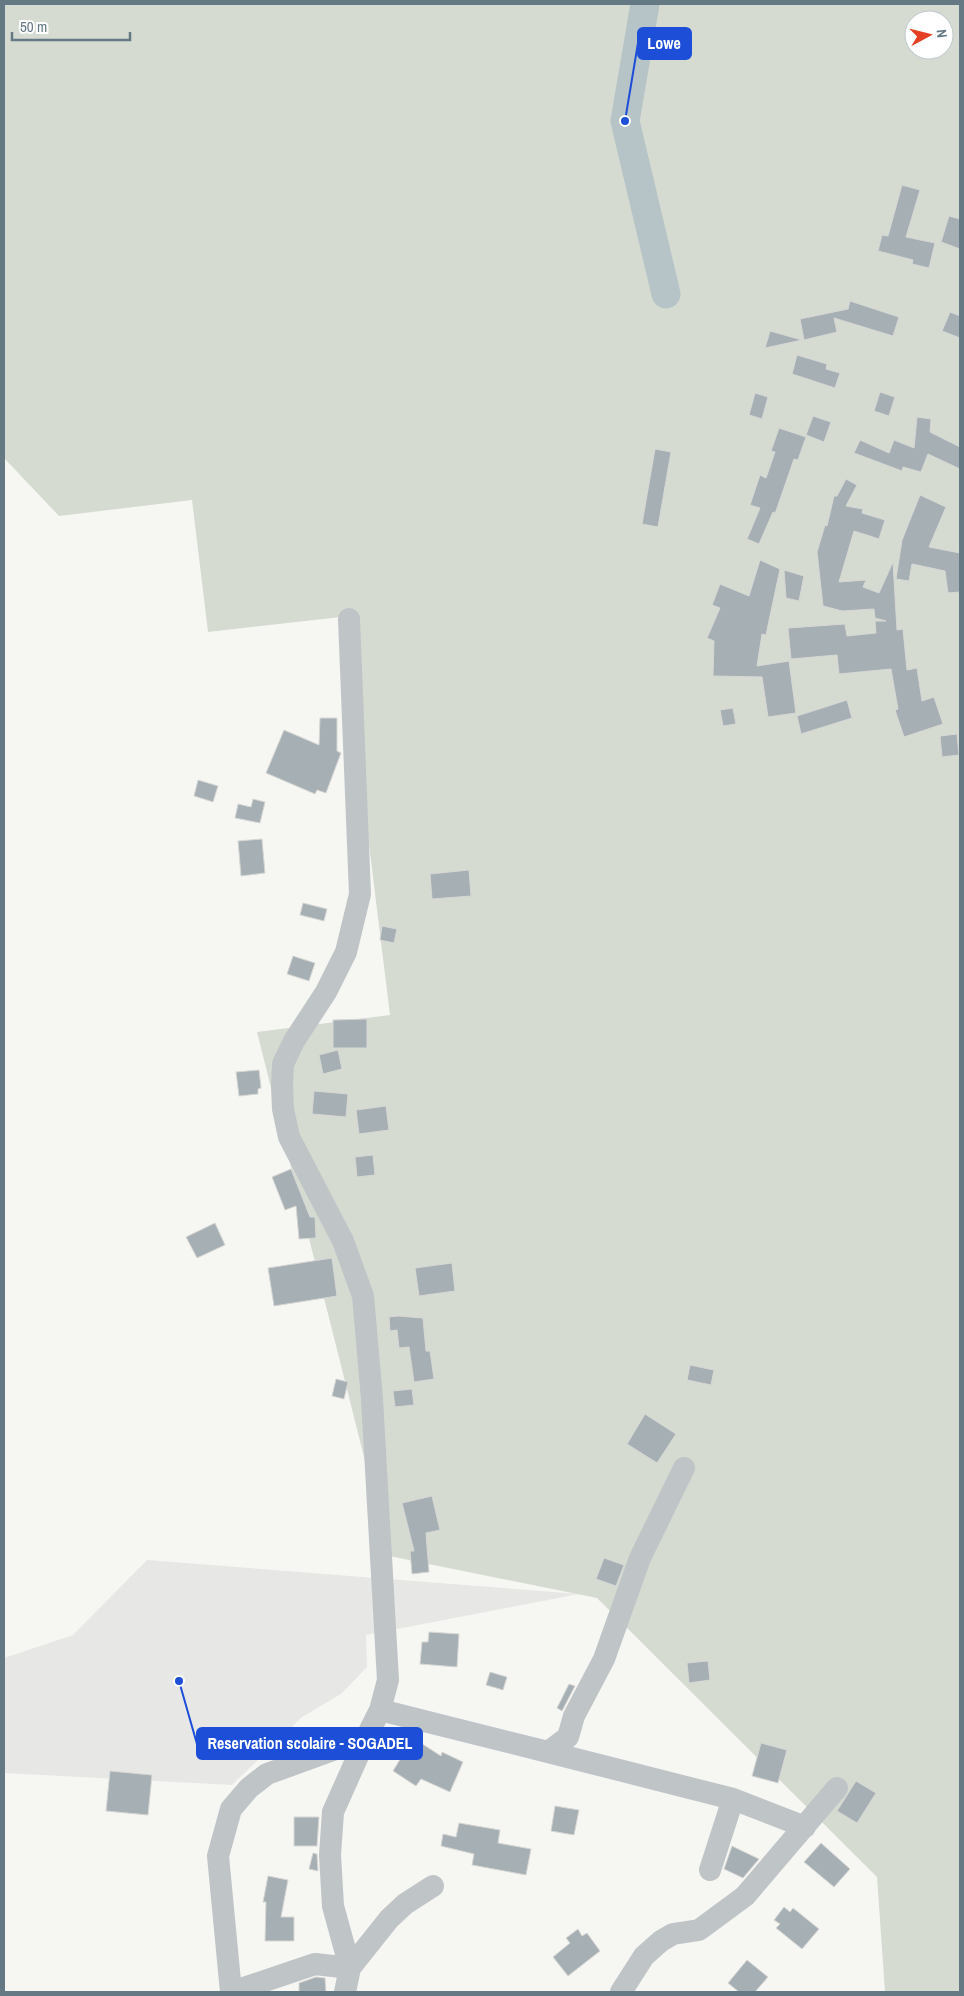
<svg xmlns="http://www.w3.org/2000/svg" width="964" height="1996" viewBox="0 0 964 1996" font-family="'Archivo Narrow',sans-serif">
	<rect width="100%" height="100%" fill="#f6f6f3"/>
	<!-- built -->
	<path fill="#e7e7e6" d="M147,1560L579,1594L366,1635L367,1667L341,1694L302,1717L232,1785L4,1773V1658L73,1635Z"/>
	<!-- green -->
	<path fill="#d6dbd2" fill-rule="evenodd" d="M4,4H960V1992H885L877,1877L597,1598L389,1556L257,1032L390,1015L341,617L208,632L192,500L59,516L4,458ZM914,20H944V50H914Z"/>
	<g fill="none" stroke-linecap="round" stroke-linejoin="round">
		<!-- river -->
		<path stroke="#b6c4c7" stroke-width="29" d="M645,4L625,121L666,294"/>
	</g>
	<!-- building -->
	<path fill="#a6b0b4" stroke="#d7d7d5" d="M902,185L920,190L906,237L935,243L929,268L912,264L913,260L878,251L882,235L888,236Z
		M949,216L960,219V249L941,242Z
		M850,301L899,317L893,336L834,318L837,332L804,340L800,319L848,309Z
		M950,312L960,316V338L942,331Z
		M770,331L802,340L765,348Z
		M797,355L827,364L826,369L840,373L835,388L792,374Z
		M880,392L895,397L889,416L874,411Z
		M755,393L768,397L762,419L749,415Z
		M813,416L831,422L824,442L806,435Z
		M917,417L931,419L930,432L960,447V469L928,454L921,472L903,467L902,471L854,453L860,440L889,453L894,440L914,448Z
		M779,428L806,437L798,460L794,459L776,511L775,513L773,512L759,544L747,539L760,508L750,505L760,475L766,478L775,452L771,451Z
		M655,449L671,452L658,527L642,524Z
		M846,479L857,485L846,506L863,509L862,513L885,520L879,539L854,531L839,582L866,580L863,587L879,593L893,562L897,630L903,629L907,670L917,668L922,701L934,697L943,724L904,737L895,710L898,709L891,669L839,674L837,655L791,659L788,628L845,624L847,636L876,633L875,621H886L875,618L874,609L842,611L823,606L817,552L825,525L827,526L834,496H837Z
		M920,495L946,507L929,547L960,553V592L948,593L945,571L912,564L909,581L896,579L902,540Z
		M760,560L780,569L766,635L762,634L757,666L789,661L796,713L768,717L762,677L713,676L714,641L707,638L720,608L712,605L720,584L749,596Z
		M784,570L804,576L799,601L786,598Z
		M847,700L852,718L801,734L797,716Z
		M733,708L736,724L723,726L720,710Z
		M320,718H337V751L341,753L326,793L317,790L315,794L266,773L284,730L319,745Z
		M957,734L959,755L942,757L940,736Z
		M198,780L218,786L213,802L194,796Z
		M253,799L265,802L260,823L235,818L238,804L251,807Z
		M262,839L265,873L241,876L238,841Z
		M469,870L471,896L432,899L430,874Z
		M303,903L327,909L324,921L300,915Z
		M382,926L397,929L394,943L380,940Z
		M293,956L315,963L309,981L287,974Z
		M367,1019V1048H333V1020Z
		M338,1050L342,1069L323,1074L319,1055Z
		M259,1070L261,1088L258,1089V1094L239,1096L236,1072Z
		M314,1091L348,1094L346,1117L312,1114Z
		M386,1106L389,1130L359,1134L356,1110Z
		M373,1155L375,1175L357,1177L355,1157Z
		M291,1169L310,1217H315L316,1238L299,1239L296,1206L285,1210L272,1177Z
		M215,1223L225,1245L197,1258L186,1237Z
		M332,1258L337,1296L274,1306L268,1268Z
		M452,1263L455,1291L419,1296L415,1268Z
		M398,1316L423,1318L426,1351H430L434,1379L414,1382L409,1347L399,1348L397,1330L390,1331L389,1317Z
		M690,1365L714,1370L711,1385L687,1380Z
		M336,1379L348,1382L344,1399L332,1396Z
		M412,1389L414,1405L395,1407L393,1391Z
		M645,1414L676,1434L657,1463L627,1444Z
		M432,1496L440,1530L426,1533L429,1572L412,1574L410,1551H414L402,1503Z
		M604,1558L624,1565L616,1586L596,1579Z
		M429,1632L459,1634L457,1667L420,1664L422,1642H428Z
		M708,1661L710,1680L689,1683L687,1663Z
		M490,1672L507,1677L503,1690L486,1685Z
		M569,1684L575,1686L562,1711L557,1708Z
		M413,1738L441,1756L442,1752L463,1762L450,1792L421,1779L416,1786L393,1771Z
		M761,1743L787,1750L778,1783L752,1776Z
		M110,1771L152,1775L148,1815L106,1811Z
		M856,1781L876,1793L857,1823L837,1811Z
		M555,1806L579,1810L574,1835L551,1831Z
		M294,1817H319L317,1846H294Z
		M459,1823L500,1830L498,1843L531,1849L526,1875L472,1865L474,1854L441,1846L443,1834L456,1837Z
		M821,1843L850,1869L834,1887L804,1862Z
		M732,1846L759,1859L743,1878L724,1869Z
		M313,1853L317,1854L318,1871L309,1869Z
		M268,1876L288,1880L281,1917H294V1941H265L266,1902H263Z
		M784,1907L790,1912L793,1908L819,1929L802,1949L776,1928L780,1924L774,1920Z
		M578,1929L582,1936L587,1933L600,1951L568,1976L553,1957L570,1943L566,1938Z
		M747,1960L768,1977L755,1992H739L728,1983Z
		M316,1977L325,1978L326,1992H299V1983Z"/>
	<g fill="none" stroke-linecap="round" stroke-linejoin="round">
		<!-- minor -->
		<path stroke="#bfc4c7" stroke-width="22" d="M380,1710L548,1752L568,1737L574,1716L604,1659L640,1558L684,1468
			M548,1752L733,1799L805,1827
			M710,1870L733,1799
			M231,1992L218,1856L231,1809L249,1788L267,1774L366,1738L380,1710L388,1680L372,1399L363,1296L343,1241L289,1137L283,1109L282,1086L283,1064L294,1041L326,992L346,952L360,894L349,619
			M232,1992L315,1964L350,1968L389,1919L405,1904L433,1886
			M345,1992L350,1968L333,1906L330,1855L333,1812L366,1738
			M621,1992L644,1956L661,1941L673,1934L699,1930L745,1896L837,1788"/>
	</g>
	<!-- callouts -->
	<path fill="none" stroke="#1d4ed8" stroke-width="2" d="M625 121L638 43M179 1681L197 1744"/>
	<g fill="#1d4ed8" stroke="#fff" stroke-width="2">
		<circle cx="625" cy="121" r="5"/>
		<circle cx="179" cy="1681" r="5"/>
	</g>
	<g fill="#1d4ed8" stroke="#1d4ed8" stroke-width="2">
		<rect x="638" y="28" width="53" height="31" rx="5"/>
		<rect x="197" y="1728" width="225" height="31" rx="5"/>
	</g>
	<g font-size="16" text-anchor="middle" font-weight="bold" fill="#fff">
		<text x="664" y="49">Lowe</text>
		<text x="310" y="1749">Reservation scolaire - SOGADEL</text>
	</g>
	<!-- border -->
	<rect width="964" height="1996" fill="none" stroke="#657984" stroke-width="10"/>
	<!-- north arrow -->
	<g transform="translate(929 35) rotate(83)"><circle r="24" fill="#ffffff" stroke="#c1c9ce"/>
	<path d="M0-4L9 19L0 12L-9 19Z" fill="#e53f24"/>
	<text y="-8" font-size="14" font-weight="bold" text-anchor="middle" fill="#657984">N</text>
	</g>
	<!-- scale -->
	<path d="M12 32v8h118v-8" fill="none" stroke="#657984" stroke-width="2.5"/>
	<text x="20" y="32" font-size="15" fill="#657984" stroke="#ffffff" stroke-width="4" paint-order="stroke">50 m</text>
</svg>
